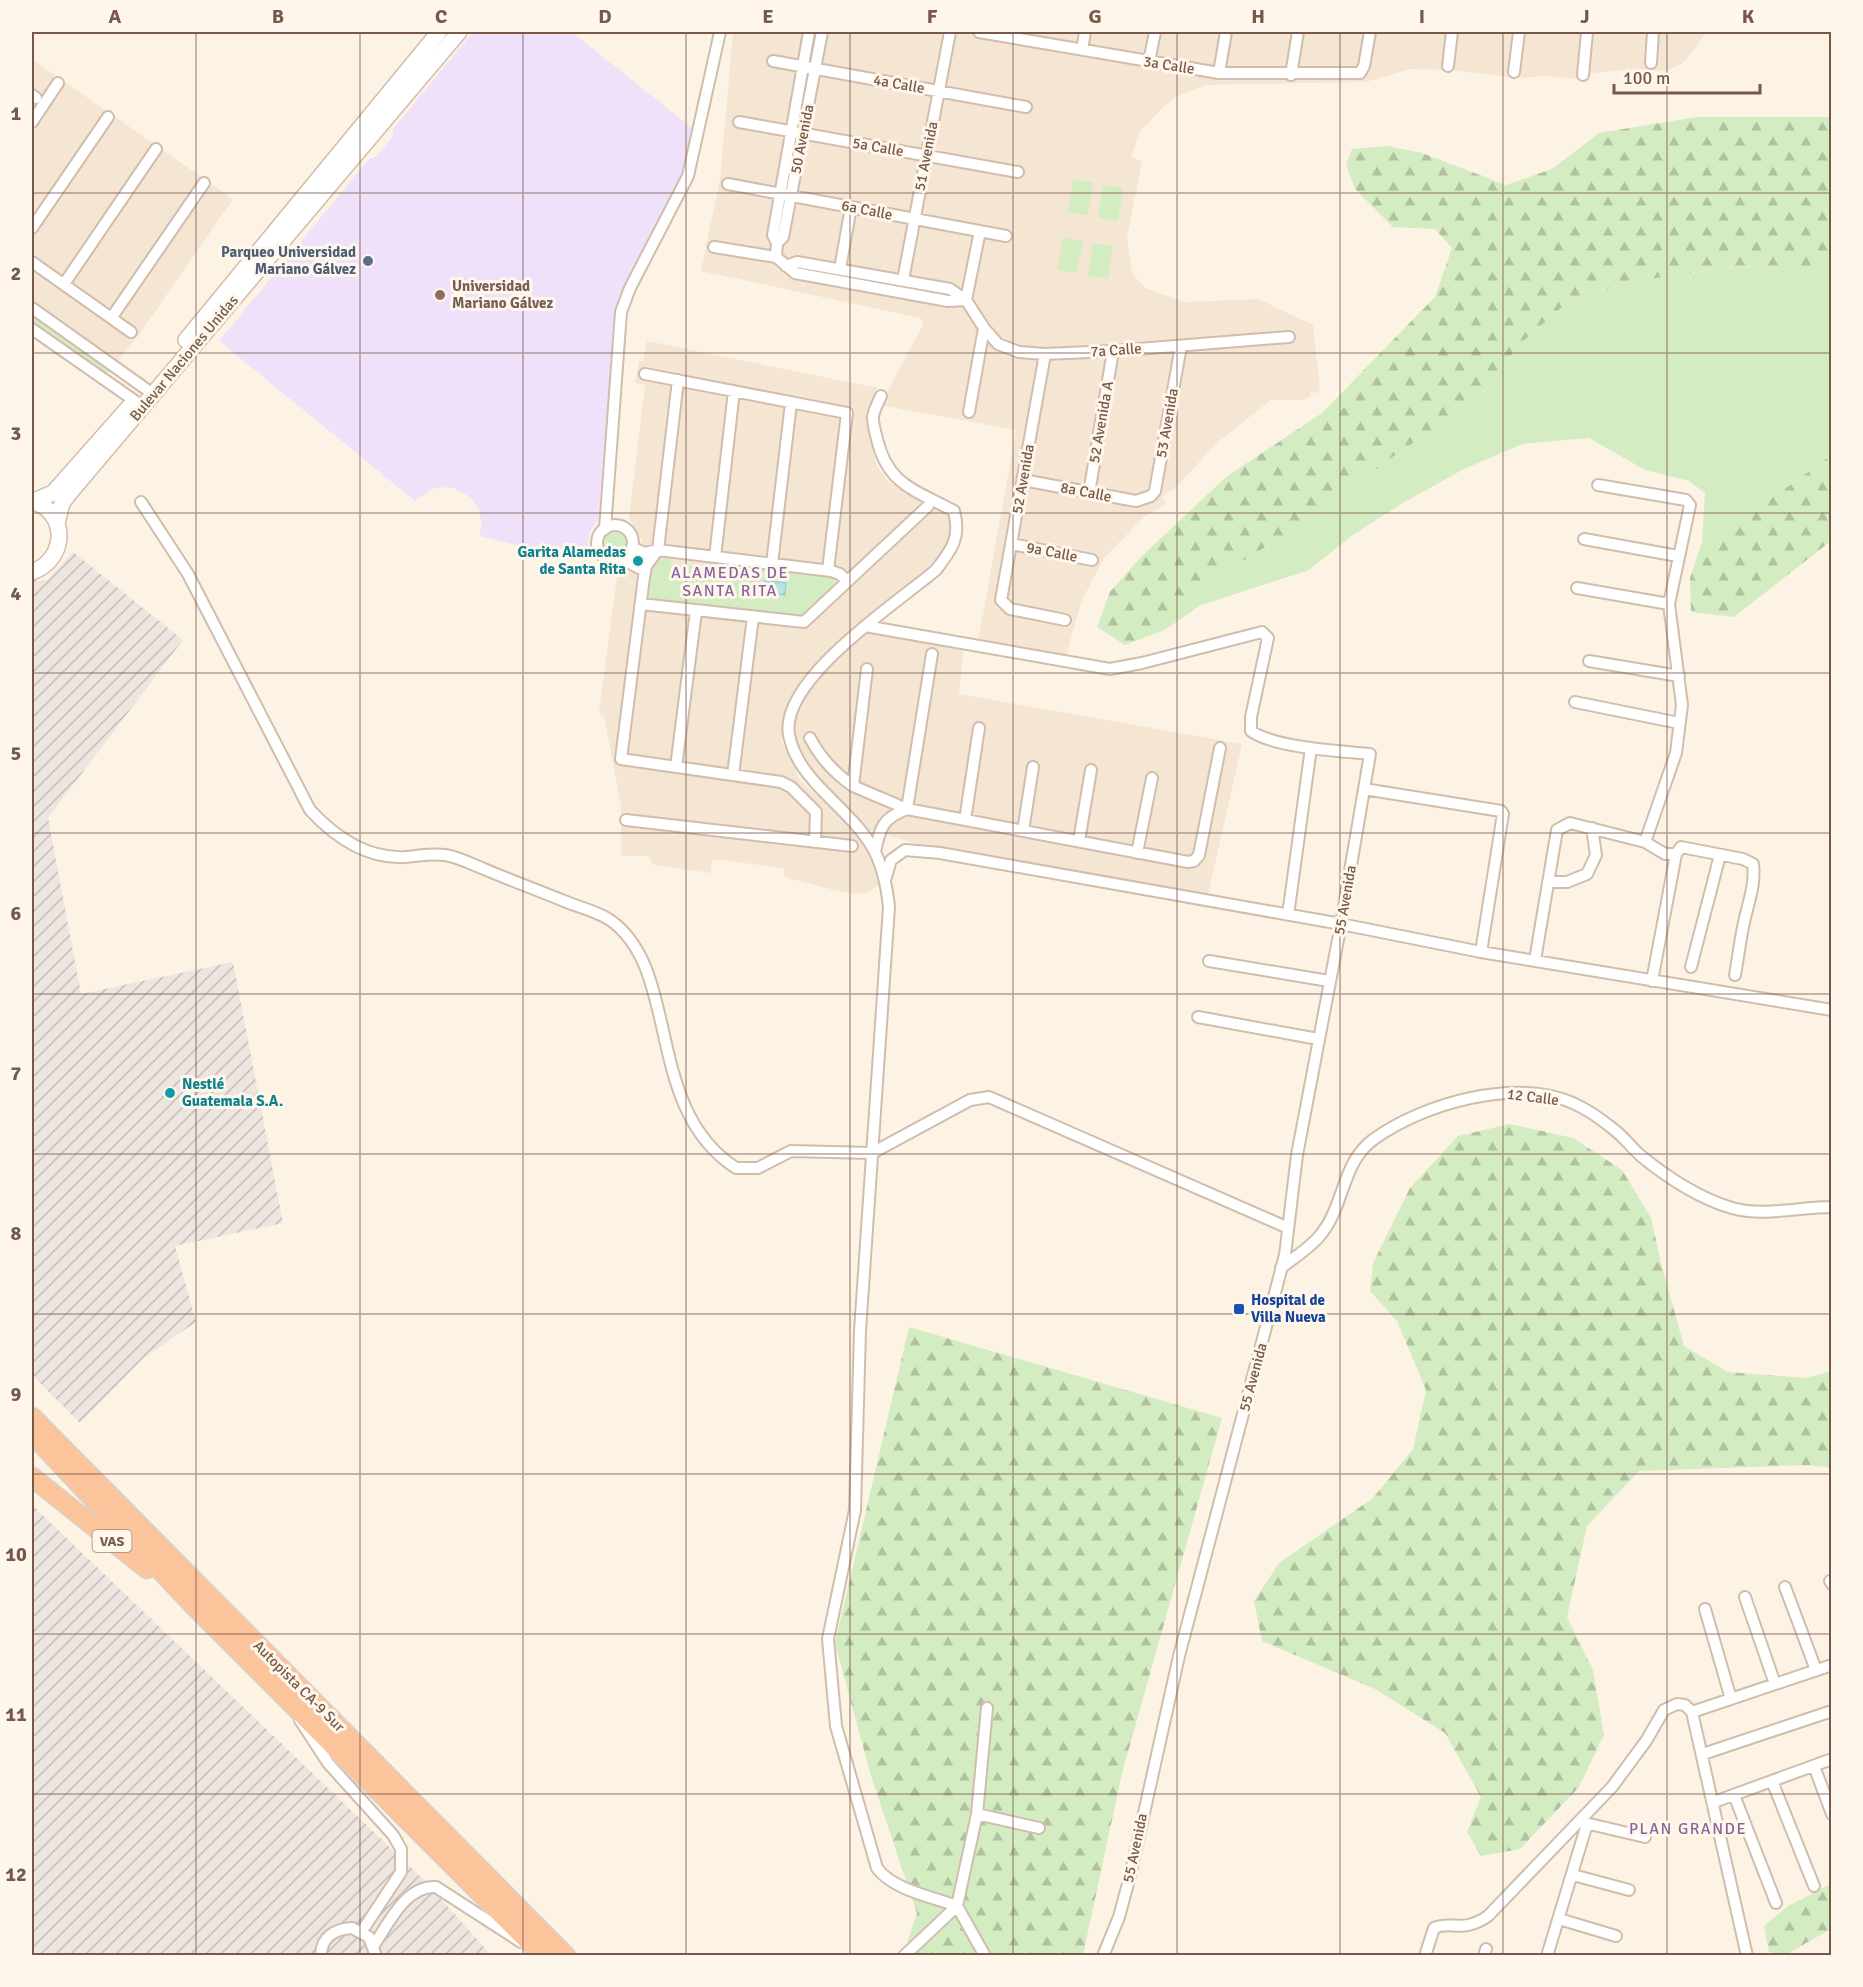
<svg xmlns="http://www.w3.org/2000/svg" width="1863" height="1987" viewBox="0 0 1863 1987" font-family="Signika,sans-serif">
	<defs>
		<pattern id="industrial-furrows" width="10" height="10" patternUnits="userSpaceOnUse" patternTransform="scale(1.5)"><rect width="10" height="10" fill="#ede5df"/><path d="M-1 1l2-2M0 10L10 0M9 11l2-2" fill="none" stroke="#c5bdb7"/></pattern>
		<pattern id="forest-firs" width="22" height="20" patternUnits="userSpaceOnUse" patternTransform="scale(1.5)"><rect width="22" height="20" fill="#d4ecc2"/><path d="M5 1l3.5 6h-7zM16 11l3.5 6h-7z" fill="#b1c2a0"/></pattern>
		<pattern id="water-ripples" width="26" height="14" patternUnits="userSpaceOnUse" patternTransform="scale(1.5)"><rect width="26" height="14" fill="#b8e1e8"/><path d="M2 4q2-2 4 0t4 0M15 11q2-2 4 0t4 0" fill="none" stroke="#9ab9be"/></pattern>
	</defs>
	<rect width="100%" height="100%" fill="#fdf3e5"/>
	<!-- residential -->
	<path fill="#f5e5d3" d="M733,32H1707L1682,64L1665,71L1639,69L1592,73L1577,79L1546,76L1518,78L1449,70L1410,69L1366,82L1206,85L1177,96L1161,109L1140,132L1131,157L1142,162L1127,238L1132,273L1145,288L1184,302L1258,299L1313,325L1320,390L1317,393L1311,392L1310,397L1303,400H1271L1218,442L1177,486L1162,497L1166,504L1144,517L1104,558L1081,602L1066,657L978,642L1016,430L880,405L923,325L920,318L701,271L720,179Z
		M32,59L233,199L141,332L101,382L32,333Z
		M647,341L878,388L866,414L876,464L888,482L949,514L953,531L941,554L929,568L821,659L791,698L784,723L781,742L791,753L798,778L860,834L882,877V883L868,892L857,894L834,890L784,877V868L712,859L711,873L654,865L648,856H621V805L604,717L599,712L618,569L632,573L630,571L641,548L642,541L629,518L645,385L635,383L639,361H643Z
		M865,626L964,645L959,694L1242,744L1207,899L925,846L866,829L807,775L789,733L794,703Z"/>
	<!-- industrial -->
	<path fill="url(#industrial-furrows)" d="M73,552L183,640L48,818L81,994L233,962L283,1223L175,1246L196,1322L145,1357L80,1423L32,1375V580H47Z
		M32,1505L423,1879L491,1955H32Z"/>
	<!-- education -->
	<path fill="#f0e1fa" d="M473,32H572L692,128L680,182L624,289L616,312L598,520L590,532L586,561L479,536L482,525L479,510L471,498L456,489L448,487L431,489L415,501L219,341L369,159L376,157L393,136V129Z"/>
	<!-- green -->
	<path fill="#d4ecc2" d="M1073,179L1093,183L1088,215L1068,212Z
		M1103,185L1123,188L1118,221L1098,218Z
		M1063,237L1083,241L1077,273L1057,270Z
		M1093,243L1113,246L1108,279L1088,276Z
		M1738,266L1831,272V455L1792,484L1702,542L1705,493L1689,481L1645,470L1589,438L1522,444L1462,470L1403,503L1354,534L1309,570L1199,606L1165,630L1229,569L1318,515L1388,460L1478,399L1520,344L1569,301L1629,282Z
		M32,308L112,365L102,378L32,329Z
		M602 543a13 13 0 1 1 26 0a13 13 0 1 1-26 0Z
		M666,557L670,559L671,564L725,571L727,566L731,565L831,577L837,582L801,617L652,600L649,596L652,566Z"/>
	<!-- forest -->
	<path fill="url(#forest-firs)" d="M1697,117H1831V272L1738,266L1629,282L1569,301L1520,344L1478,399L1388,460L1318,515L1229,569L1165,630L1125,645L1097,627L1110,592L1142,556L1226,477L1322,413L1435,297L1452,248L1435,229L1393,227L1355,189L1346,165L1352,149L1388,146L1422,153L1506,185L1552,169L1599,133Z
		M1831,455V541L1734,617L1691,612L1690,578L1702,542L1792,484Z
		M1510,1124L1573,1138L1622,1170L1651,1218L1662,1267L1684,1346L1728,1372L1806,1378L1831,1371L1832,1468L1808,1465L1639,1471L1587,1526L1567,1617L1593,1670L1604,1735L1579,1787L1520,1849L1481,1856L1467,1832L1481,1797L1445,1733L1375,1689L1262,1641L1254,1601L1279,1563L1373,1498L1413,1449L1426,1390L1397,1321L1370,1291L1373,1263L1410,1188L1458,1136Z
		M909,1327L1222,1418L1122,1773L1083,1955H903L917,1913L871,1776L835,1643Z
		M1831,1884V1929L1785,1955L1769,1952L1764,1926L1788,1906Z"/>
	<!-- water -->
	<path fill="url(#water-ripples)" stroke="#9ed1da" stroke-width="1.5" d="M765,581L786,583L785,595L764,593Z"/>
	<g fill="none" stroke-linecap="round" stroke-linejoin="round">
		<defs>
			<path id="minor" d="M979,32L1219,73H1360L1364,66L1370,32
				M1082,50L1085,32
				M773,61L1026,107
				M1149,62L1155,32
				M1651,63L1653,32
				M1448,66L1452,32
				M1514,72L1519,32
				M1219,73L1226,32
				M1291,75L1298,32
				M1583,75L1587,32
				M32,95L36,98
				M32,122L58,83
				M739,122L1018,172
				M728,184L1006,236
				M32,228L108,117
				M777,243L783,237L822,32
				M714,247L776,257L795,273L948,301L966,300
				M776,257L777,243L773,235L809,32
				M32,262L131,332
				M786,266L797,262L950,289L966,300L984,328L998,344L1019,352L1045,354L1113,351L1289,337
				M840,269L851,207
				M903,280L950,32
				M64,284L156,149
				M966,300L980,231
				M32,308L146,389
				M112,317L204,183
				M32,329L135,401
				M1045,354L1001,600L1010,609L1065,620
				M645,374L847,413L828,570
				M678,380L658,550L646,566L644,577L621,759L781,782L791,787L816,812L815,842
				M881,396C871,417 871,416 877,439C888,486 916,490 954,511C961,538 952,549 936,570C898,602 779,680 789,735C794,760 810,778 827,795C866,834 883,849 889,907L860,1331L855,1510L828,1639L836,1726L877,1868C893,1890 933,1897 957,1906L985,1956
				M969,412L984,328
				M1023,480L1136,501L1151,496L1155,491L1181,346
				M1598,485L1686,500L1690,505L1669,604L1682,705L1676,753L1645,842
				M1089,493L1113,351
				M141,502L188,574L310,810C335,837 367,859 405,857C418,856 432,853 445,855C458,857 472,864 484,869C510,880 537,890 564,901C578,907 597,911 610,920C682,970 643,1108 736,1168H758L791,1151L872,1153L970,1100L989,1097L1286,1227
				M597 543a18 18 0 1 1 36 0a18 18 0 1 1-36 0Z
				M605,529L621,312L630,288L688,176L720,32
				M1584,539L1678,556
				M1012,544L1092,560
				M632,547L644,553L658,550L831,571L840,574L847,581
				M715,557L734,391
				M622,559L645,571
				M772,564L791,403
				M1577,588L1669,604
				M641,604L804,622L928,506
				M865,626L1110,669L1142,663L1262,632L1268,638L1251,717V731C1275,748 1340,751 1370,754L1341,924L1297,1155L1285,1255L1179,1656L1130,1876L1119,1917L1103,1956
				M1589,661L1679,676
				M867,669L853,786L907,809L932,654
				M1575,702L1679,723
				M810,738C821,759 834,773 853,786
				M676,767L696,611
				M733,775L753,617
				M1364,789L1501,811L1503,814L1481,952
				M626,820L852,846
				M965,820L979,728
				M1023,831L1033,767
				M1079,841L1091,770
				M875,852C880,827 883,818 907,809L1188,862L1194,861L1199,855L1220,748
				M1137,853L1152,778
				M886,877L891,860L905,850L940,853L1341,924L1481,952L1832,1010
				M1548,882H1567L1587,874L1596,855L1592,828
				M1288,915L1311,748
				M1535,960L1557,830L1570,823L1645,842L1665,854H1676
				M1209,961L1329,981
				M1691,967L1720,855
				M1652,981L1676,854L1681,847L1743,859L1753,864C1755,881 1751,894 1747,910C1741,931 1739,953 1735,975
				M1198,1017L1318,1039
				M1281,1268C1293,1258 1312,1247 1322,1233C1345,1203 1342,1162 1374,1139C1425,1103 1513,1078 1573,1103C1586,1109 1601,1119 1612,1128C1623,1136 1631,1147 1641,1156C1668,1178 1698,1198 1732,1208C1763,1217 1799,1207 1832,1207
				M1830,1581L1832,1584
				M1785,1587L1816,1670
				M1745,1597L1775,1684
				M1705,1609L1731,1699
				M1692,1712L1832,1665
				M300,1720L328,1763L393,1835L401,1849V1872L362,1931
				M1703,1754L1832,1711
				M1814,1766L1832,1814
				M1772,1781L1814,1886
				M1734,1795L1776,1903
				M1714,1802L1832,1759
				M977,1814L1039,1828
				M1581,1822L1645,1837
				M1573,1875L1629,1890
				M1559,1919L1616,1936
				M374,1945C389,1923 406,1885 436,1887L521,1942
				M321,1956C321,1937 335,1929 352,1928L369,1937L376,1956
				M904,1956L957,1906L977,1814L987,1708
				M1425,1956L1434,1928C1452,1920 1462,1934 1488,1916L1612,1787L1646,1741L1664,1710L1677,1704L1685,1705L1692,1712L1747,1956
				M1484,1956L1486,1949
				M1547,1956L1587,1824"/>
			<path id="secondary" d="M186,340L439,32
				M32,501C69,512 67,560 32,572
				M34,501L53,493L130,406
				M57,523L62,503L68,495L459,32"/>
			<path id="trunk" d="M32,1417L566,1956
				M34,1436L193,1605L543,1956
				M32,1477L147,1569"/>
		</defs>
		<!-- minor casing -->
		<use href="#minor" stroke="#d1bdad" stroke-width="14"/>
		<!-- secondary casing -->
		<use href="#secondary" stroke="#d5bcaa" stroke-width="18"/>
		<!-- trunk casing -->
		<use href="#trunk" stroke="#d9d1cc" stroke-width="21"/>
		<!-- minor -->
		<use href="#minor" stroke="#fff" stroke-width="10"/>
		<!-- secondary -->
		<use href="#secondary" stroke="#fff" stroke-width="15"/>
		<!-- trunk -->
		<use href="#trunk" stroke="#fcc49a" stroke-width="18"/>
	</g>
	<!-- grid -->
	<path fill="none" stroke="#775949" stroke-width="1.5" stroke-opacity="0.55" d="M196,32V1956M360,32V1956M523,32V1956M686,32V1956M850,32V1956M1013,32V1956M1177,32V1956M1340,32V1956M1503,32V1956M1667,32V1956M32,193H1832M32,353H1832M32,513H1832M32,673H1832M32,833H1832M32,994H1832M32,1154H1832M32,1314H1832M32,1474H1832M32,1634H1832M32,1794H1832"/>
	<!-- markers -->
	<circle fill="#5c6f8a" stroke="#fff7ec" stroke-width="2" cx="368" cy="261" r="6"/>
	<circle fill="#8d6e63" stroke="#fff7ec" stroke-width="2" cx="440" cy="295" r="6"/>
	<g fill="#0f9aa8" stroke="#fff7ec" stroke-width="2">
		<circle cx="638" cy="561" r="6"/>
		<circle cx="170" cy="1093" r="6"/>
	</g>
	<rect fill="#1a4fb4" stroke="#fff7ec" stroke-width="2" x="1233" y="1303" width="12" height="12" rx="3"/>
	<g text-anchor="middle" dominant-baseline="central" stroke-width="6" stroke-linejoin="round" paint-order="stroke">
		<!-- shield labels -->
		<rect fill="#fff7ec" stroke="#a0887a" stroke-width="1.5" x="92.5" y="1530" width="39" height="22" rx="4.5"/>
		<g font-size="14" font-weight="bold" fill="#775949">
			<text x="112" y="1541">VAS</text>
		</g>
		<!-- street labels -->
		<g font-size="15" fill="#775949" stroke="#fff7ec">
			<text transform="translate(1169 65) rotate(9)">3a Calle</text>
			<text transform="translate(899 84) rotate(10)">4a Calle</text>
			<text transform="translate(802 139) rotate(-79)">50 Avenida</text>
			<text transform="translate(878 147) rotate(10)">5a Calle</text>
			<text transform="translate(926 156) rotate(-79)">51 Avenida</text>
			<text transform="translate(867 210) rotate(11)">6a Calle</text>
			<text transform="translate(1116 350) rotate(-4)">7a Calle</text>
			<text transform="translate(184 358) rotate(-50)">Bulevar Naciones Unidas</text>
			<text transform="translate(1101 422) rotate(-80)">52 Avenida A</text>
			<text transform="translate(1167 423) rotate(-80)">53 Avenida</text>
			<text transform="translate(1023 479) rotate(-80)">52 Avenida</text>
			<text transform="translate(1086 492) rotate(11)">8a Calle</text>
			<text transform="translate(1052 552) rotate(11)">9a Calle</text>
			<text transform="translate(1345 900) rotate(-80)">55 Avenida</text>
			<text transform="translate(1533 1097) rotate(7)">12 Calle</text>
			<text transform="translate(1253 1377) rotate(-75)">55 Avenida</text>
			<text transform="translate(299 1686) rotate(45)">Autopista CA-9 Sur</text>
			<text transform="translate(1135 1848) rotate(-78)">55 Avenida</text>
		</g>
		<!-- service labels -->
		<g font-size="15" font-weight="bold" fill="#4e5e75" stroke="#fff7ec" text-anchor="end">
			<text x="356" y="252">Parqueo Universidad<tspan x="356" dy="17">Mariano Gálvez</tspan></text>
		</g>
		<!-- education labels -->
		<g font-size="15" font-weight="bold" fill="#785e54" stroke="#fff7ec" text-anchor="start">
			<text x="452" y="286">Universidad<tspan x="452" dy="17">Mariano Gálvez</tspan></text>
		</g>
		<!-- culture labels -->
		<g font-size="15" font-weight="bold" fill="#0d838f" stroke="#fff7ec" text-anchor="end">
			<text x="626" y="552">Garita Alamedas<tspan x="626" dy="17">de Santa Rita</tspan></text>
			<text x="182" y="1084" text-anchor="start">Nestlé<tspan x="182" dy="17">Guatemala S.A.</tspan></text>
		</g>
		<!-- transit labels -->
		<g font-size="15" font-weight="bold" fill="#164399" stroke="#fff7ec" text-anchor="start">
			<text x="1251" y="1300">Hospital de<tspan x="1251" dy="17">Villa Nueva</tspan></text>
		</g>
		<!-- neighbourhood labels -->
		<g font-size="16" letter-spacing="1.5" fill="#88649b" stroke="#fff7ec">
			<text x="730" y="573">ALAMEDAS DE<tspan x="730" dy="18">SANTA RITA</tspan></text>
			<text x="1688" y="1829">PLAN GRANDE</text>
		</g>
	</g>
	<!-- border -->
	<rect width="1863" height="1987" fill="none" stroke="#fff7ec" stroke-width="66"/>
	<!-- scale -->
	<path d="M1614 84v9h146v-9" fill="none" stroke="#775949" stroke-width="3"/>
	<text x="1623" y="84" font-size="18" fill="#775949" stroke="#fff7ec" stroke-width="4.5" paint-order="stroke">100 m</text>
	<rect x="33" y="33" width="1797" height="1921" fill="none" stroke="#775949" stroke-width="2"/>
	<g font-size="20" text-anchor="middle" font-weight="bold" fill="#775949">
		<text x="115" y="23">A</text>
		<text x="278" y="23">B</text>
		<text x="441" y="23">C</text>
		<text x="605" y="23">D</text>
		<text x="768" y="23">E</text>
		<text x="932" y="23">F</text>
		<text x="1095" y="23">G</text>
		<text x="1258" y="23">H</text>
		<text x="1422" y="23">I</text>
		<text x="1585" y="23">J</text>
		<text x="1748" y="23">K</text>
		<text x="16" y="120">1</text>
		<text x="16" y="280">2</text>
		<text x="16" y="440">3</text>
		<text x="16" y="600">4</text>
		<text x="16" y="760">5</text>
		<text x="16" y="920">6</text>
		<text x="16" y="1080">7</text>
		<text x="16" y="1240">8</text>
		<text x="16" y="1401">9</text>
		<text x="16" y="1561">10</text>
		<text x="16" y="1721">11</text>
		<text x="16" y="1881">12</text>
	</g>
</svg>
